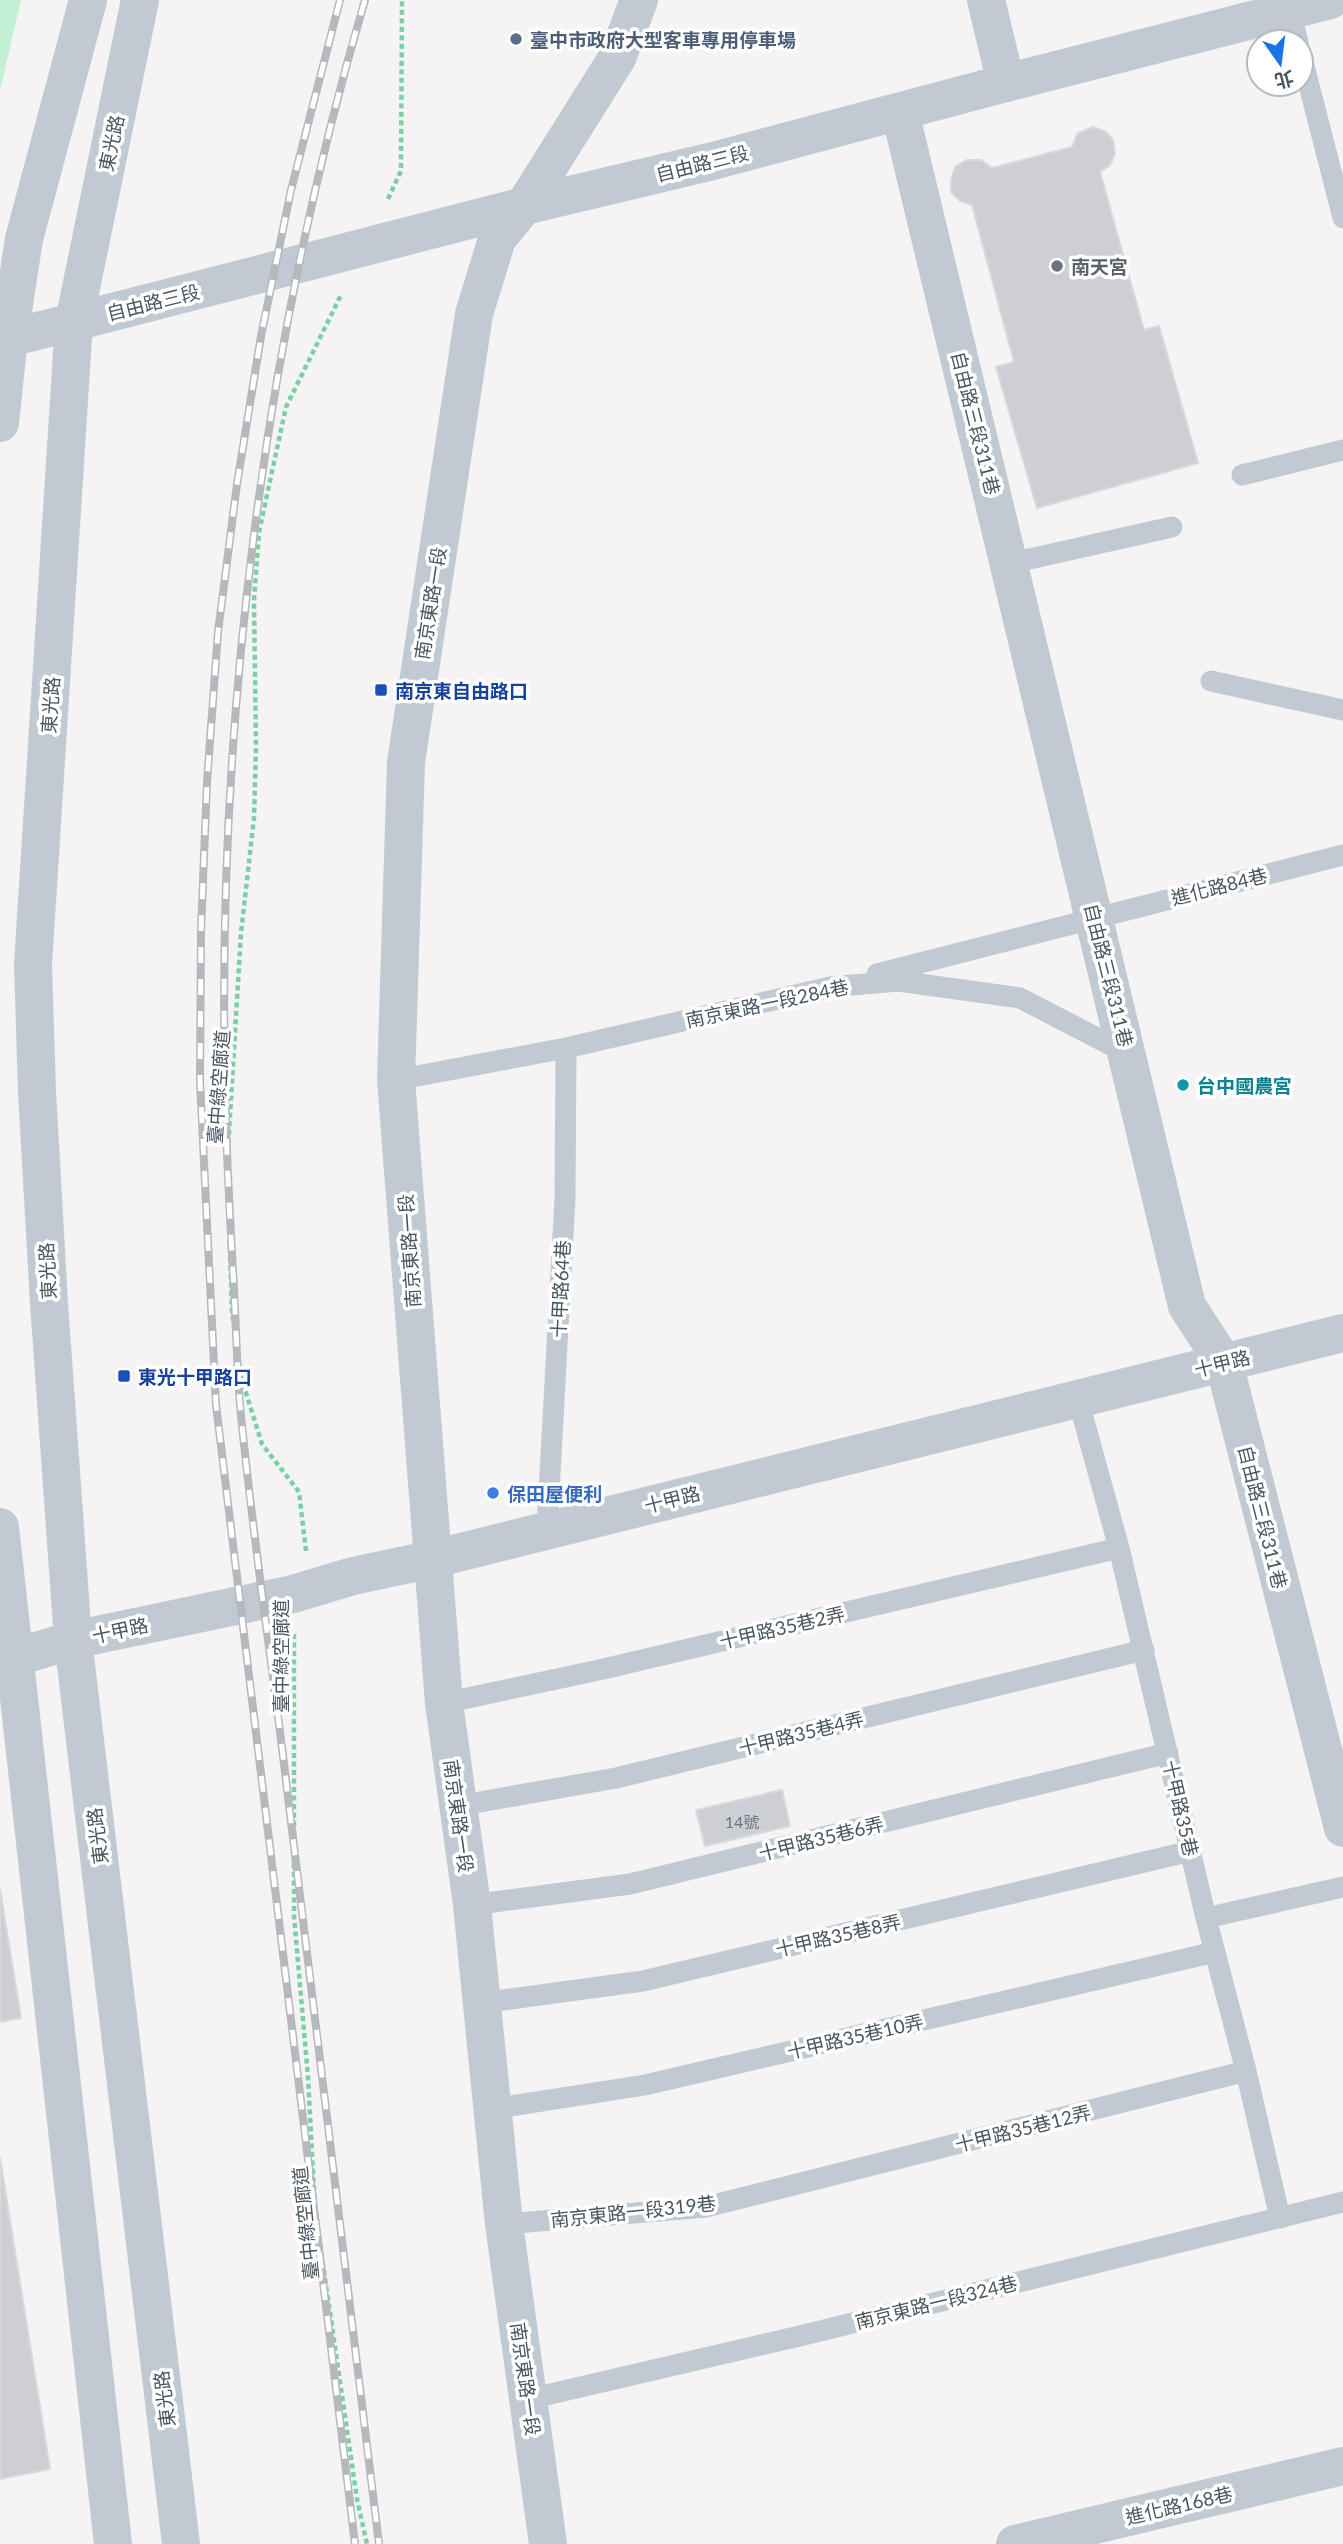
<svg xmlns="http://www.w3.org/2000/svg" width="1343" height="2544" viewBox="0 0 1343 2544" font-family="Lato,'Noto Sans TC',sans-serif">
	<rect width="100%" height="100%" fill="#f5f3f3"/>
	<!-- green -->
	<path fill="#c3f1d5" d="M0,0H21L0,91Z"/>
	<!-- building -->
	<path fill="#cdcfd5" stroke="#d7d9de" stroke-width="2" d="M1093,127L1105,131L1113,140L1115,154L1110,165L1100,172L1144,330L1159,326L1198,463L1037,508L996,367L1014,362L972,205L960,201L951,192V180L955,167L967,160H981L992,168L1072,147L1078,133Z
		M782,1790L790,1826L705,1846L696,1810Z
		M0,1889L21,2018L0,2022Z
		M0,2158L50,2469L0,2479Z"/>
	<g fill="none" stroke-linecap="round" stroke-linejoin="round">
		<!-- path -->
		<path stroke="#7ad0a6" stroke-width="4.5" stroke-dasharray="5 3.5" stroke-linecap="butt" d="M388,199L401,171L402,0
			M306,1551L299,1492L262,1444L240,1374L232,1311L227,1166L241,933L254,818L256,746L254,600L259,532L286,407L341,295
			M294,1634V1916L308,2077L315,2209L357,2499L367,2544"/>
		<!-- service -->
		<path stroke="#c1cad2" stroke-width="21" d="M1290,11L1298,42
			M1301,54L1343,218
			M1242,475L1343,450
			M1010,561L1025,560L1172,527
			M1211,681L1343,710
			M877,974L1343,855
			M396,1080L566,1048L830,987L898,981L1020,998L1128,1054
			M1078,1399L1119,1548L1206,1918L1246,2071L1280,2218
			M547,1529L565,1198L566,1048
			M444,1703L599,1670L1119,1548
			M457,1806L616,1778L1144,1650
			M472,1905L630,1884L1168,1753
			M1206,1918L1343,1887
			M482,2003L643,1981L1191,1851
			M492,2109L645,2085L1215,1952
			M504,2224L706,2207L1246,2071
			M529,2399L808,2334L1343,2202"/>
		<!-- minor -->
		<path stroke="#c1cad2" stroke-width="38" d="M986,0L1006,83
			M900,112L1187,1306L1224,1363L1343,1828
			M0,340L74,322
			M0,1662L73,1640L293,1594L353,1576L433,1559L1343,1333
			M1015,2544L1343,2466"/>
		<!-- tertiary -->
		<path stroke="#c1cad2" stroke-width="38" d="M140,0L74,322L33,964L37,1092L49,1303L73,1640L181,2544
			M74,322L524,206L713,161L1006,83L1330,0
			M0,423L9,337L24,239L88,0
			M0,1527L113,2544
			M548,2544L504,2224L472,1905L444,1703L396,1080L406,762L474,314L497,239L524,206L617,58L639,0"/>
		<defs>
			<path id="rail" d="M340,0L291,190L261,336L237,484L218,632L207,782L201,931L200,1081L216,1405L355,2544
				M365,0C263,346 217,723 225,1083C226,1152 230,1220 234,1289C236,1328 237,1366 240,1405C252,1533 272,1661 287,1789C318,2041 348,2292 379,2544"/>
		</defs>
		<!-- rail casing -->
		<use href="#rail" stroke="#b5b8bd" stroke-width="8"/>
		<!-- rail -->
		<use href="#rail" stroke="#fff" stroke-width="5" stroke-dasharray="16" stroke-linecap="butt"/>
	</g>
	<!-- markers -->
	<circle fill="#5c6f8a" stroke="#fff" stroke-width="2.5" cx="516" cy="39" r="7"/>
	<circle fill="#6b7280" stroke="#fff" stroke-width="2.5" cx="1057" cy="266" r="7"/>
	<g fill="#1a4fb4" stroke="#fff" stroke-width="2.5">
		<rect x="374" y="683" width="14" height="14" rx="3.5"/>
		<rect x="117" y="1369" width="14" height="14" rx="3.5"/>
	</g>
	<circle fill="#0f9aa8" stroke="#fff" stroke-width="2.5" cx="1183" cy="1085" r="7"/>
	<circle fill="#3f7fe0" stroke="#fff" stroke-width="2.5" cx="493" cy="1493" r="7"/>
	<g text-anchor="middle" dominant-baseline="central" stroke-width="7" stroke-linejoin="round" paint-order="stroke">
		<!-- number labels -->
		<g font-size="16" fill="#6b747e">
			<text x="742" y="1821">14號</text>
		</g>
		<!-- service labels -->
		<g font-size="19" font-weight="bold" fill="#4e5e75" stroke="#fff" text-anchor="start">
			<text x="530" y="39">臺中市政府大型客車專用停車場</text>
		</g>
		<!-- street labels -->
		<g font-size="19" fill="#4a5661" stroke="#fff">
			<text transform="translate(111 143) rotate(-78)">東光路</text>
			<text transform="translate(702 163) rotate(-14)">自由路三段</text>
			<text transform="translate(153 302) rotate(-14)">自由路三段</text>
			<text transform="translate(976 423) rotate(76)">自由路三段311巷</text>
			<text transform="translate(430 603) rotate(-81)">南京東路一段</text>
			<text transform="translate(50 705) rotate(-86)">東光路</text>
			<text transform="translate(1219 886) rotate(-14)">進化路84巷</text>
			<text transform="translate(1109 975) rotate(76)">自由路三段311巷</text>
			<text transform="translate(767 1003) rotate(-12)">南京東路一段284巷</text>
			<text transform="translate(218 1087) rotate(-86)">臺中綠空廊道</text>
			<text transform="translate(409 1251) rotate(-94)">南京東路一段</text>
			<text transform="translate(47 1271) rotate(-93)">東光路</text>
			<text transform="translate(560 1289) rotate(-87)">十甲路64巷</text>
			<text transform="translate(1222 1363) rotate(-14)">十甲路</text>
			<text transform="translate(672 1499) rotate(-14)">十甲路</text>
			<text transform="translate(1263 1517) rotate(76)">自由路三段311巷</text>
			<text transform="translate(782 1627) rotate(-13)">十甲路35巷2弄</text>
			<text transform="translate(120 1630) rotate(-12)">十甲路</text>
			<text transform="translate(280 1656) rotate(-90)">臺中綠空廊道</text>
			<text transform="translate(801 1733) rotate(-14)">十甲路35巷4弄</text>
			<text transform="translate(1181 1808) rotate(77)">十甲路35巷</text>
			<text transform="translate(459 1816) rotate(82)">南京東路一段</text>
			<text transform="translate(97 1836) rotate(-97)">東光路</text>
			<text transform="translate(821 1838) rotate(-14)">十甲路35巷6弄</text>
			<text transform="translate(838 1935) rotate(-13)">十甲路35巷8弄</text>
			<text transform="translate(855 2036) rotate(-13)">十甲路35巷10弄</text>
			<text transform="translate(1023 2128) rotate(-14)">十甲路35巷12弄</text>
			<text transform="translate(633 2211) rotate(-6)">南京東路一段319巷</text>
			<text transform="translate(305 2223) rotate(-96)">臺中綠空廊道</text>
			<text transform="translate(936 2302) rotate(-14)">南京東路一段324巷</text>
			<text transform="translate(526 2379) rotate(82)">南京東路一段</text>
			<text transform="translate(164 2399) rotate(-97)">東光路</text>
			<text transform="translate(1179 2505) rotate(-13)">進化路168巷</text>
		</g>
		<!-- worship labels -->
		<g font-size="19" font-weight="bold" fill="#5b616d" stroke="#fff" text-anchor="start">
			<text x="1071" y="266">南天宮</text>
		</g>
		<!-- transit labels -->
		<g font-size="19" font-weight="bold" fill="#164399" stroke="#fff" text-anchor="start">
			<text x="395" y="690">南京東自由路口</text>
			<text x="138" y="1376">東光十甲路口</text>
		</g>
		<!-- culture labels -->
		<g font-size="19" font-weight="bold" fill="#0d838f" stroke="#fff" text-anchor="start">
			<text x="1197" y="1085">台中國農宮</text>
		</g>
		<!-- shop labels -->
		<g font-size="19" font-weight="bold" fill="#366cbe" stroke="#fff" text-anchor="start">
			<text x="507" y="1493">保田屋便利</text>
		</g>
	</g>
	<!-- north arrow -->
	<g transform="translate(1280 63) rotate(166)"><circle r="33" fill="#ffffff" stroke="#b7bbc0" stroke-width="2"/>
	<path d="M0-5L12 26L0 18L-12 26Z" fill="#1a73e8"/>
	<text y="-10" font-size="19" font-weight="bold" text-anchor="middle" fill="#4a5661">北</text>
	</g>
</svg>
